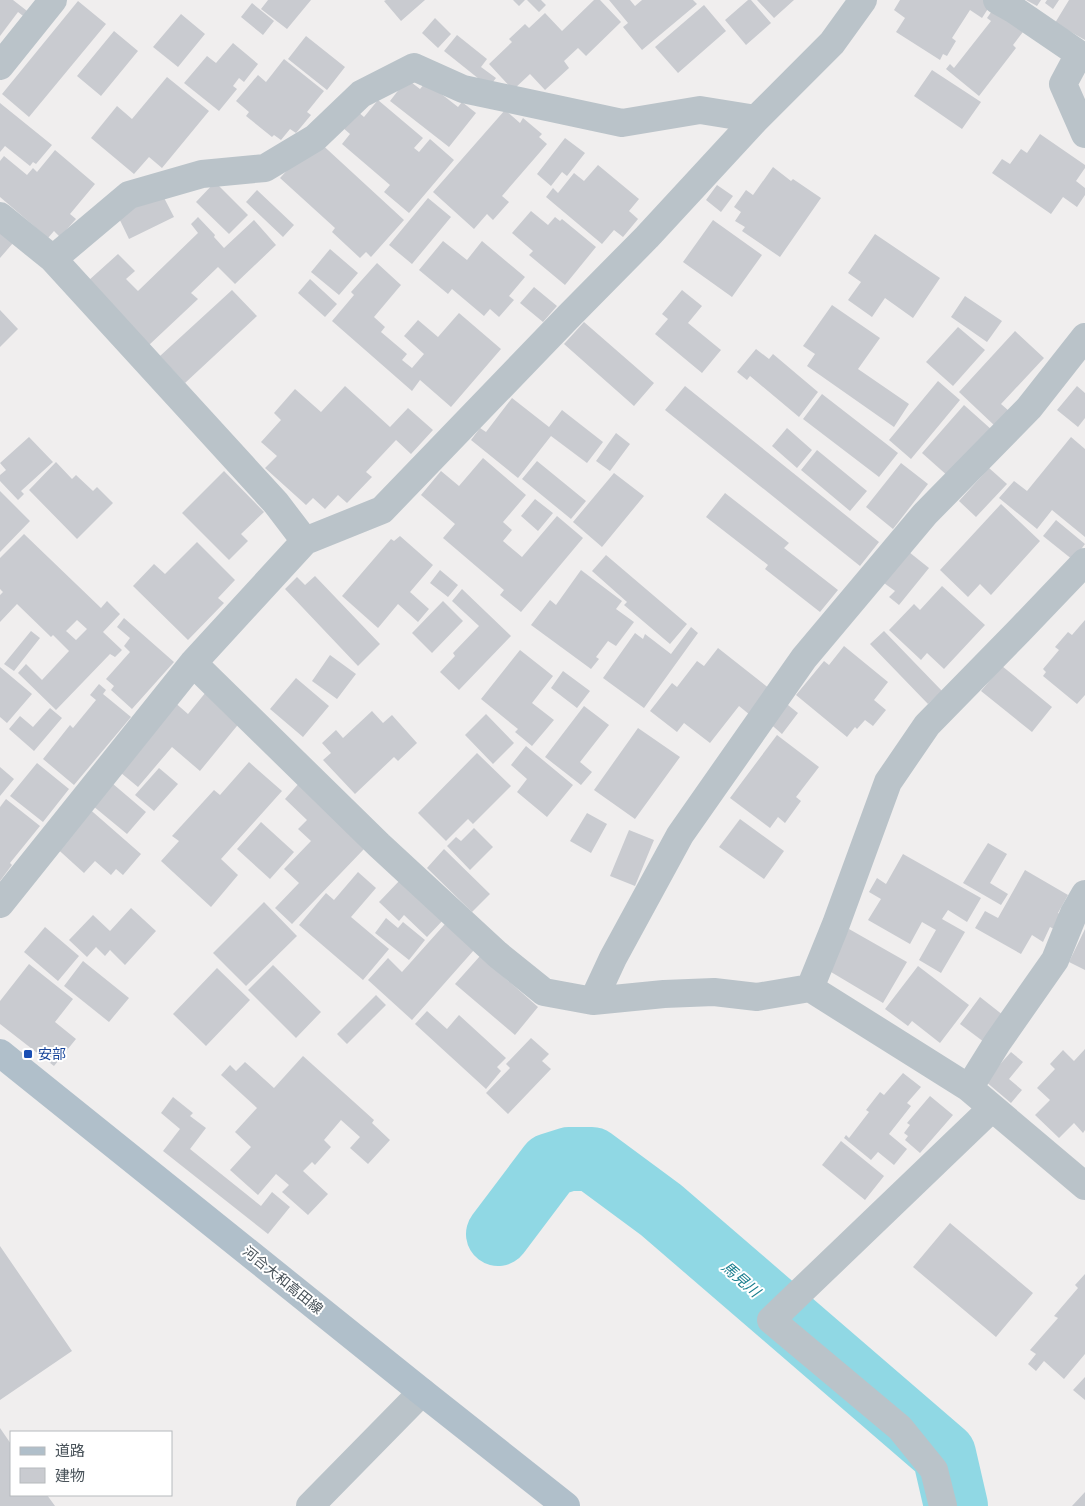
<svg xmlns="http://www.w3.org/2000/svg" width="1085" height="1506" viewBox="0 0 1085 1506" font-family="'PT Sans Narrow','Noto Sans JP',sans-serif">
	<rect width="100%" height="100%" fill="#f0eeee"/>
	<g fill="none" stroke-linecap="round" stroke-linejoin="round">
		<!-- river -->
		<path stroke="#90d8e4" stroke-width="64" d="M498,1234L550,1165L569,1159H592L661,1210L944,1454L956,1506"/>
	</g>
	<!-- building -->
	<path fill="#c9cbd0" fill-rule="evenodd" d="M0,0H13L31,14L27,19L18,12L0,36Z
		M268,0H311L287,29L261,9Z
		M386,0H425L401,21L384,1Z
		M513,0H525L519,6Z
		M527,0H541L546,5L539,12Z
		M594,0H600L621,22L586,56L578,48L564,61L569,68L545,90L530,74L513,90L489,64L512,42L509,39L525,24L529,28L545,13L562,31Z
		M609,0H630L635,6L642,0H693L697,4L642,50L623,27L628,23Z
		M748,0H751L771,23L746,45L725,20Z
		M757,0H794L774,18Z
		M900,0H984L991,4L982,18L970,10L952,38L956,41L947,56L943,54L940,60L896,32L905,18L894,10Z
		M1026,0H1041L1037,6Z
		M1047,0H1059L1053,9L1045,3Z
		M1069,0H1085V40L1055,23Z
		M78,1L106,24L29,117L2,94Z
		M252,3L274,21L263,35L241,17Z
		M704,5L726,31L678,73L655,47Z
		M996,5L1026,28L1013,45L1016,48L979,96L946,69L950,64L954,68L991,21L987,18Z
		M181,14L205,34L178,67L153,47Z
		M435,18L451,34L438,48L422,33Z
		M114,31L138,51L101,96L77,76Z
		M457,35L487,59L481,67L496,78L489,87L444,51Z
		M306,36L345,67L327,90L288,59Z
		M233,43L258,64L244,82L239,78L233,86L237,89L219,111L184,83L207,56L216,63Z
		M284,59L324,91L307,112L311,115L296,133L290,129L281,140L274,135L272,137L246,116L249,112L236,101L258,75L266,82Z
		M932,70L981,102L962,129L914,96Z
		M167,77L209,111L162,168L149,157L134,174L91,138L117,106L132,119Z
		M407,79L420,89L426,82L458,107L462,102L476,113L449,147L390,101Z
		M378,100L423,138L414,148L419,152L430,139L454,160L409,213L384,192L390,185L342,144L350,134L342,127L357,111L364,117Z
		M0,103L52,145L36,164L33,162L30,166L5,146L0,152Z
		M505,110L520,123L523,118L542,134L539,137L547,144L502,196L509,202L493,220L487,214L474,229L433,192Z
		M1040,134L1085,165V168L1076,181L1085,188V195L1077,207L1063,197L1051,214L992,173L1002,159L1010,164L1021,149L1027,153Z
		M565,138L585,153L567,176L562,172L551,186L537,174Z
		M316,139L404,220L371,257L366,252L360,258L332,232L335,228L280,178Z
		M55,150L95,184L70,214L76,219L60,237L54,231L48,238L0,197V161L4,156L27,175L33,168L37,172Z
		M598,165L639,199L629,211L638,219L623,237L614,230L602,244L546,197L553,188L558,193L574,173L584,181Z
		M773,167L791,181L793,179L821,198L780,257L742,231L745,227L735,221L741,212L734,207L746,190L753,195Z
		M215,182L248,215L229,234L196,202Z
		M717,185L733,196L721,212L706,200Z
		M257,190L294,225L283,237L246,202Z
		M161,192L174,217L129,239L117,214Z
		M428,198L451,217L412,264L389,245Z
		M531,211L548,225L555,217L560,221L562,219L596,247L565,285L529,255L533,251L512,233Z
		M198,217L215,235L214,237L224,248L254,220L276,245L235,284L218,267L191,293L198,299L149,345L88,281L118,254L135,271L126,279L138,291L198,233L191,224Z
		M713,220L762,255L732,297L683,262Z
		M0,232L13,243L0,258Z
		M875,234L940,278L913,318L885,298L872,317L848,300L861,282L848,273Z
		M443,241L467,260L482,241L525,277L509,296L514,300L499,317L490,309L484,316L452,289L448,294L419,270Z
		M330,249L358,273L339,295L311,272Z
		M377,263L401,285L374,317L385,327L381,332L407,354L402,360L412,368L424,354L404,336L418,320L438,337L459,313L501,349L451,407L420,380L412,391L332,321L354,295L351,292Z
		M310,279L337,304L325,317L298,293Z
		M534,287L557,306L543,322L520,303Z
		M232,290L257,316L185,383L160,356Z
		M682,290L702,306L688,323L721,350L702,373L655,334L668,319L662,314Z
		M965,296L1002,321L987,342L951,317Z
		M832,305L880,338L858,369L909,404L894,427L807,366L815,354L803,346Z
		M0,310L18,329L0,347Z
		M584,322L654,383L634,406L564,344Z
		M958,327L985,350L953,386L926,362Z
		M1015,331L1044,358L1001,404L1009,411L995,426L959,392Z
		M756,349L769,359L773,354L818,392L799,417L750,376L747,380L737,372Z
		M938,381L960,400L911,459L889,440Z
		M345,386L390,427L408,408L433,430L411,454L396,440L366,472L372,477L347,503L338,495L325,509L313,498L306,505L265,468L277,456L261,442L281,420L274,413L295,389L321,412Z
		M685,386L879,542L860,566L665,410Z
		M1077,386L1085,393V418L1078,427L1057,410Z
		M822,394L898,453L879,477L803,419Z
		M512,398L549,427L562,410L603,442L587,463L551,436L518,478L471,440L480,428L486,432Z
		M964,405L992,430L949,477L922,453Z
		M787,428L812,450L797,468L772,446Z
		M616,433L630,444L610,471L596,461Z
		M29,437L53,462L21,491L24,494L18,500L0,481V475L6,470L0,463Z
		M1071,437L1085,449V537L1052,510L1037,529L999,498L1014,481L1027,491Z
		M817,450L867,491L850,511L801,470Z
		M483,458L526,495L503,522L512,530L503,541L522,557L557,516L583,538L521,612L500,595L504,590L443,538L455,524L421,495L441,471L459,486Z
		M537,461L586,501L571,519L522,479Z
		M56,462L72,479L76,475L93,491L97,487L113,503L77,539L29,490Z
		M901,463L928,484L893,529L866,507Z
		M989,468L1007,484L976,517L959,501Z
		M224,471L264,512L241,534L248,541L229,560L182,513Z
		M614,473L644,496L602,547L573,522Z
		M0,491L30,521L0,552Z
		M725,493L789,543L784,548L838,590L820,612L765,569L768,565L706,517Z
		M535,499L553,513L538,531L521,516Z
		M1001,504L1040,541L991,595L980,584L968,597L940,570Z
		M1056,520L1085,544L1073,560L1043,536Z
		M24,534L101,608L107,601L120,614L103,632L122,650L115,657L110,654L56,710L18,673L26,664L42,680L69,651L53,635L51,637L17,604L0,622V595L3,592L0,589V558ZM77,620L87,629L76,640L66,631Z
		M400,536L433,565L410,592L429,609L418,622L398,604L378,628L342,596L391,539L394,541Z
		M197,542L235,580L218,598L224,603L188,640L133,586L154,564L165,574Z
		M909,552L929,568L899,605L889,597L895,591L884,583Z
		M606,555L687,624L670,644L624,605L627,602L592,571Z
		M440,570L458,585L448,597L430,583Z
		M581,570L622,601L616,609L634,622L616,646L608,641L596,657L599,659L591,669L531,625L550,600L556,605Z
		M315,576L380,644L358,666L285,589L297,577L305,585Z
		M942,586L985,625L944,669L927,653L921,660L889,630L914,604L920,610Z
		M462,589L511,636L459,690L440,672L455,656L453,653L479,626L452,601Z
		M443,601L463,621L432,653L412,633Z
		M124,618L174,662L132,709L111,690L114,686L106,679L130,652L124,646L130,638L117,627Z
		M1085,620V695L1077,704L1043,676L1046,672L1043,669L1059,650L1055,647L1068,632L1072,635Z
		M691,627L698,633L644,708L603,678L635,633L643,639L645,634L671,654Z
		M31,631L40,638L14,671L4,664Z
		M884,631L942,691L928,704L870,644Z
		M844,646L888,682L874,700L886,710L873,726L865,720L857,729L855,727L847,737L796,695L824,661L829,665Z
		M718,648L770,689L750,715L739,706L710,743L684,723L677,732L650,711L672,683L677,687L697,661L704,666Z
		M520,650L553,676L532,703L554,720L532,746L515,732L518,729L481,699Z
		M330,655L356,674L337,699L312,681Z
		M1002,666L1052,707L1032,732L981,691Z
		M0,667L32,694L7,723L0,717Z
		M563,671L590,691L577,708L551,688Z
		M296,678L329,706L303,737L270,709Z
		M99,684L106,690L103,694L131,717L74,785L43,759L70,725L73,728L96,700L90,695Z
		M206,692L241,721L200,771L172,747L138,787L115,768L172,700L188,714Z
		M783,701L798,713L782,734L767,721Z
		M584,706L609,725L580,762L592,772L581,785L545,757Z
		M50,708L62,718L34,751L9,729L20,716L33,727Z
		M372,711L383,723L392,715L417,743L398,761L394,757L355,794L323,760L331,753L322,743L336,730L343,738Z
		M486,714L514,743L493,764L465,735Z
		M638,728L680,757L635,819L594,790Z
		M777,735L819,767L796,797L801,801L785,823L778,817L770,828L730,798Z
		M526,746L573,785L547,817L517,792L527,779L511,765Z
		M477,753L511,786L473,824L468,819L446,841L418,813Z
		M249,762L282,791L221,859L238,875L211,907L161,861L179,841L172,836L214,790L220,795Z
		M37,763L69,789L43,822L10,796Z
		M0,767L14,779L0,796Z
		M159,768L178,784L154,811L135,795Z
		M106,778L146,812L127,834L87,801Z
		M301,781L364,849L292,924L275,908L299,883L284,869L311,841L298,829L307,820L285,799Z
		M6,799L40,826L10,863L12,865L0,881V807Z
		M86,806L141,854L123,875L116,869L111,875L95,861L84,873L52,844Z
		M587,813L607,824L591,853L570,841Z
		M740,819L784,851L764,879L719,847Z
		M261,822L294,852L270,879L237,849Z
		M474,828L493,847L470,870L447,846L456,837L461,841Z
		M629,830L654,840L635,886L610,876Z
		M988,843L1007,854L990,883L1008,894L1001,905L963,883Z
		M444,849L490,894L472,912L427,868Z
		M903,854L981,898L967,922L948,910L942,919L965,932L941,973L919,960L936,930L922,922L910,944L868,920L881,899L869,892L877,878L886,884Z
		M1025,870L1068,895L1058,913L1063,916L1056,930L1050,927L1043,942L1032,935L1021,954L975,928L985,911L998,918Z
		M358,872L376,888L351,917L389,949L363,980L299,925L326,893L334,900Z
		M401,879L444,919L427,937L404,915L399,921L379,902Z
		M264,902L297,936L246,986L213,953Z
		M131,908L156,931L125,965L110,950L105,956L96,947L87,957L69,940L93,915L110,931Z
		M386,918L398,928L403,922L425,940L409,960L375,933Z
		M445,924L474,950L412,1020L368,980L388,958L402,972Z
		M45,927L79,956L58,981L24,952Z
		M849,929L907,962L883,1003L826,969Z
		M1085,929V970L1069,962Z
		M480,956L538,1007L515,1035L455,984Z
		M83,961L129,998L109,1022L64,986Z
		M29,964L73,999L55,1022L76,1039L54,1066L0,1024V1001Z
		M273,965L321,1012L296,1038L248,990Z
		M918,966L969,1005L940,1043L912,1021L908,1026L885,1009Z
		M217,968L250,1000L206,1046L173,1014Z
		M376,995L386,1005L347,1044L337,1034Z
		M980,997L1008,1019L988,1045L960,1024Z
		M427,1011L447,1029L459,1015L506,1058L497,1067L501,1071L486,1089L415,1024Z
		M531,1038L549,1054L542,1061L551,1069L508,1114L486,1093L510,1068L506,1064Z
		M1085,1049V1130L1083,1133L1074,1123L1059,1138L1035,1115L1050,1100L1037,1088L1055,1069L1050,1064L1063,1050L1074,1061Z
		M1011,1052L1023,1062L1009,1079L1022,1090L1011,1103L985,1081Z
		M303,1056L374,1120L372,1123L390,1140L368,1164L350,1148L360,1137L341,1120L324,1140L331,1147L315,1165L312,1162L303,1171L328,1194L308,1215L282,1192L289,1185L276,1174L258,1195L230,1170L251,1147L235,1132L257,1108L221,1075L230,1065L236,1071L245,1062L274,1088Z
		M903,1073L921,1087L907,1103L911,1106L889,1134L907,1149L894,1165L878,1152L871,1160L844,1138L846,1135L849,1138L869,1112L866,1110L880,1092L884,1095Z
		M930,1096L953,1115L920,1153L905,1140L908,1136L904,1133L910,1125L907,1123Z
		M173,1097L193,1113L190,1116L206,1128L190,1149L261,1206L272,1192L290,1207L268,1234L163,1151L180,1129L161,1113Z
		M841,1141L884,1176L865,1200L822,1165Z
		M950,1223L1033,1293L996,1337L913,1267Z
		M0,1246L72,1351L0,1400Z
		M1085,1274V1354L1064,1379L1044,1361L1036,1371L1028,1364L1036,1354L1030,1350L1058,1318L1054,1316L1078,1288L1075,1285Z
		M1085,1377V1400L1073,1390Z
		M0,1428L11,1444V1495H47L55,1506H0Z
		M1085,1492V1506H1072Z"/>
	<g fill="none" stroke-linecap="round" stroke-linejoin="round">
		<!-- minor -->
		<path stroke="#bac3c9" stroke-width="28" d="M997,0L1013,9L1079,54L1063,84L1085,134
			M0,66L53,0
			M0,216L53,259L276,503L305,541
			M53,259L129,195L202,174L265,168L315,138L361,94L414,67L463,89L622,123L700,110L756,119
			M193,663L379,845L497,954L544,992L593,1001L664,994L714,992L757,997L810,988L969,1088L1085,1186
			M0,904L193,663L305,541L382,510L568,317L647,237L756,119L832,43L863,0
			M810,988L836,924L888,782L927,725L1019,631L1085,562
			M593,1001L613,958L680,835L804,658L925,514L1029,408L1085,337
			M969,1088L997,1043L1055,960L1074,913L1085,894
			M310,1506L422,1392
			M943,1506L934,1470L900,1428L771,1320L992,1108"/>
		<!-- major -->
		<path stroke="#b0bfca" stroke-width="28" d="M0,1053L422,1392L566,1506"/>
	</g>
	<!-- markers -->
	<rect fill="#1a4fb4" stroke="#fff" stroke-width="2" x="23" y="1049" width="10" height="10" rx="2.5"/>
	<g text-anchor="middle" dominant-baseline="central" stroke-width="4" stroke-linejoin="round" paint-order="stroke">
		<!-- transit labels -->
		<g font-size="14" fill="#164399" stroke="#fff" text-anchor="start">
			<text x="38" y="1054">安部</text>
		</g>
		<!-- street labels -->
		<g font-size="14" fill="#485259" stroke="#fff">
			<text transform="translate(283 1280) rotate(39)">河合大和高田線</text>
		</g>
		<!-- water labels -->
		<g font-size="15" font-style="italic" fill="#187d8d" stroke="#fff">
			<text transform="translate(741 1279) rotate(41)">馬見川</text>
		</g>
	</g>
	<!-- legend -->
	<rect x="10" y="1431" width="162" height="65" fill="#ffffff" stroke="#b6babd"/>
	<rect x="20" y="1447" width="25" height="8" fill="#b0bfca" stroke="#b6babd"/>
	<text x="55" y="1456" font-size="15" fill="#485259">道路</text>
	<rect x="20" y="1468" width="25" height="15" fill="#c9cbd0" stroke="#b6babd"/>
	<text x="55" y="1481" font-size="15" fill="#485259">建物</text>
</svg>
